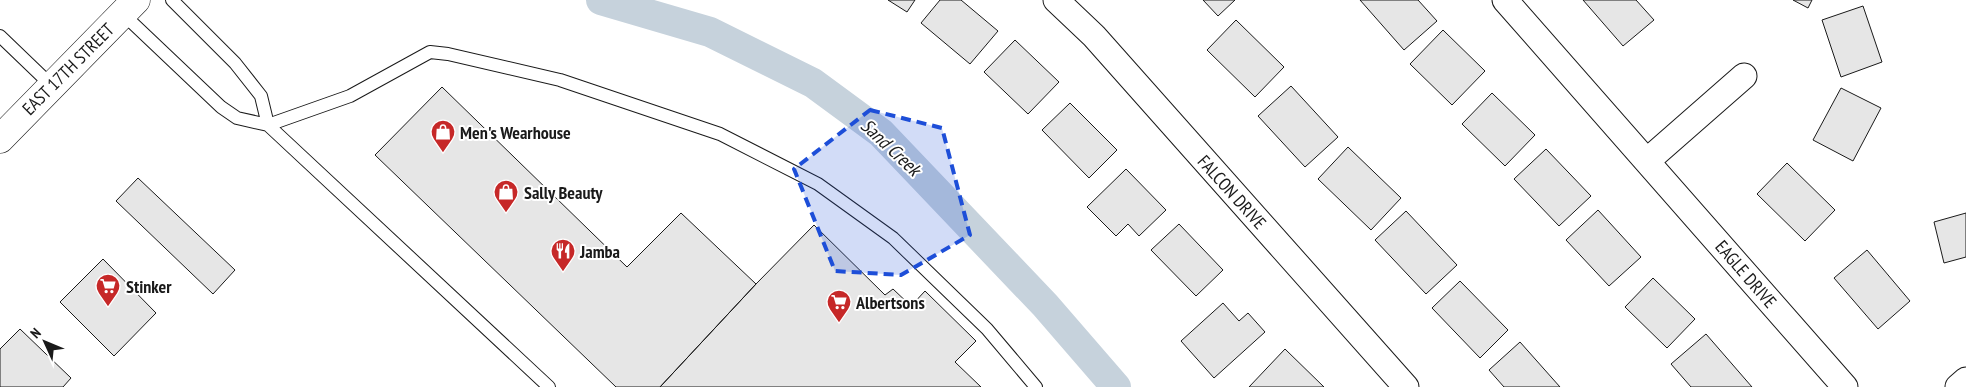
<svg xmlns="http://www.w3.org/2000/svg" width="1966" height="387" viewBox="0 0 1966 387" font-family="'PT Sans Narrow',sans-serif">
	<rect width="100%" height="100%" fill="#fff"/>
	<g fill="none" stroke-linecap="round" stroke-linejoin="round">
		<!-- canal -->
		<path stroke="#c6d2dc" stroke-width="30" d="M601,0L710,32L813,83L881,133L1045,305L1116,387"/>
	</g>
	<!-- building -->
	<path fill="#e6e6e6" stroke="#1a1a1a" d="M888,0H915L907,12Z
		M940,0H961L998,31L970,64L921,23Z
		M1203,0H1235L1218,16Z
		M1360,0H1418L1437,21L1404,50Z
		M1583,0H1636L1654,20L1623,46Z
		M1793,0H1812L1808,8Z
		M1863,6L1882,62L1841,77L1822,20Z
		M1236,20L1284,67L1255,97L1207,50Z
		M1443,30L1485,71L1452,105L1410,64Z
		M1015,40L1059,82L1028,114L984,72Z
		M1291,86L1338,137L1305,167L1258,116Z
		M442,87L627,267L681,213L756,284L660,387H616L375,155Z
		M1841,88L1881,108L1853,161L1813,140Z
		M1492,93L1535,135L1505,166L1462,124Z
		M1070,103L1117,150L1089,178L1042,130Z
		M1348,147L1401,198L1371,230L1318,179Z
		M1546,149L1591,196L1559,226L1514,179Z
		M1787,163L1835,210L1805,241L1757,194Z
		M1126,169L1166,210L1139,236L1128,224L1116,236L1087,207Z
		M138,178L235,270L213,294L116,201Z
		M1598,210L1641,257L1609,286L1566,240Z
		M1406,211L1457,265L1426,294L1375,240Z
		M1966,213V257L1944,263L1934,222Z
		M1179,224L1223,270L1196,296L1151,250Z
		M814,225L885,295L893,289L911,306L925,291L976,341L955,362L981,387H660L756,284Z
		M1867,250L1910,301L1878,329L1834,278Z
		M103,259L156,313L114,356L60,302Z
		M1653,278L1695,319L1667,348L1625,307Z
		M1460,281L1508,330L1480,358L1432,308Z
		M1223,303L1239,321L1248,313L1265,332L1214,378L1181,341Z
		M20,329L71,378L63,387H0V349Z
		M1706,334L1752,387H1691L1671,364Z
		M1520,342L1560,387H1504L1489,370Z
		M1285,349L1324,387H1249Z"/>
	<g fill="none" stroke-linecap="round" stroke-linejoin="round">
		<defs>
			<path id="service" d="M172,0L235,63L261,96L268,125L549,387
				M123,14L221,107L237,118L268,125L350,96L430,52L448,54L560,80L720,134L818,184L893,238L987,329L1036,387
				M0,36L52,86"/>
			<path id="minor" d="M1056,0L1094,36L1406,387
				M1505,0L1845,387
				M1647,161L1744,76
				M1958,387L1966,380"/>
			<path id="secondary" d="M0,139L136,0"/>
		</defs>
		<!-- service casing -->
		<use href="#service" stroke="#1a1a1a" stroke-width="14"/>
		<!-- minor casing -->
		<use href="#minor" stroke="#1a1a1a" stroke-width="27"/>
		<!-- secondary casing -->
		<use href="#secondary" stroke="#1a1a1a" stroke-width="29"/>
		<!-- service -->
		<use href="#service" stroke="#fff" stroke-width="12"/>
		<!-- minor -->
		<use href="#minor" stroke="#fff" stroke-width="25"/>
		<!-- secondary -->
		<use href="#secondary" stroke="#fff" stroke-width="28"/>
	</g>
	<!-- marked area -->
	<path fill="#1d4ed8" fill-opacity="0.2" stroke="#1d4ed8" stroke-width="4" stroke-dasharray="10 6" stroke-linejoin="round" d="M870,110L942,128L970,235L901,275L835,271L794,169Z"/>
	<!-- icons -->
	<defs>
		<symbol id="shop-pin" viewBox="-11 -11 22 30"><path d="M0 17L-7.5 6A9.5 9.5 0 1 1 7.5 6Z" fill="#c62828" stroke="#fff"/><path d="M-5-2.5h2.3a2.7 3.5 0 0 1 5.4 0H5L5.5 6h-11ZM-1.5-2.5h3a1.5 2.3 0 0 0-3 0Z" fill="#fff"/></symbol>
		<symbol id="restaurant-pin" viewBox="-11 -11 22 30"><path d="M0 17L-7.5 6A9.5 9.5 0 1 1 7.5 6Z" fill="#c62828" stroke="#fff"/><path d="M-5-6h1v4h1v-4h1v4h1v-4h1v5L-1.5 .5V6h-2V.5L-5-1ZM5-6V6H3V1.5H1.5Q1.5-4 5-6Z" fill="#fff"/></symbol>
		<symbol id="supermarket-pin" viewBox="-11 -11 22 30"><path d="M0 17L-7.5 6A9.5 9.5 0 1 1 7.5 6Z" fill="#c62828" stroke="#fff"/><path d="M-6-5.5h2.5l.6 2H6L4.5 2H-2.5L-4.4-4H-6ZM-1.5 3.2a1.3 1.3 0 1 0 .1 0ZM3 3.2a1.3 1.3 0 1 0 .1 0Z" fill="#fff"/></symbol>
	</defs>
	<g fill-rule="evenodd">
		<use href="#shop-pin" x="429" y="118" width="28" height="38"/>
		<use href="#shop-pin" x="492" y="178" width="28" height="38"/>
		<use href="#restaurant-pin" x="549" y="237" width="28" height="38"/>
		<use href="#supermarket-pin" x="94" y="272" width="28" height="38"/>
		<use href="#supermarket-pin" x="825" y="288" width="28" height="38"/>
	</g>
	<g text-anchor="middle" dominant-baseline="central" stroke-width="4" stroke-linejoin="round" paint-order="stroke">
		<!-- street labels -->
		<g font-size="18" fill="#1a1a1a" stroke="#fff">
			<text transform="translate(68 69) rotate(-45)">EAST 17TH STREET</text>
			<text transform="translate(1232 192) rotate(48)">FALCON DRIVE</text>
			<text transform="translate(1746 274) rotate(49)">EAGLE DRIVE</text>
		</g>
		<!-- poi labels -->
		<g font-size="18" font-weight="bold" fill="#1a1a1a" stroke="#fff" text-anchor="start">
			<text x="460" y="132">Men's Wearhouse</text>
			<text x="524" y="192">Sally Beauty</text>
			<text x="580" y="251">Jamba</text>
			<text x="126" y="286">Stinker</text>
			<text x="856" y="302">Albertsons</text>
		</g>
		<!-- water labels -->
		<g font-size="19" font-style="italic" fill="#1a1a1a" stroke="#fff">
			<text transform="translate(891 147) rotate(43)">Sand Creek</text>
		</g>
	</g>
	<!-- north arrow -->
	<g transform="translate(45 342) rotate(314)" stroke="#ffffff" stroke-width="4" paint-order="stroke">
	<path d="M0-4L9 19L0 12L-9 19Z" fill="#1a1a1a"/>
	<text y="-8" font-size="14" font-weight="bold" text-anchor="middle" fill="#1a1a1a">N</text>
	</g>
</svg>
